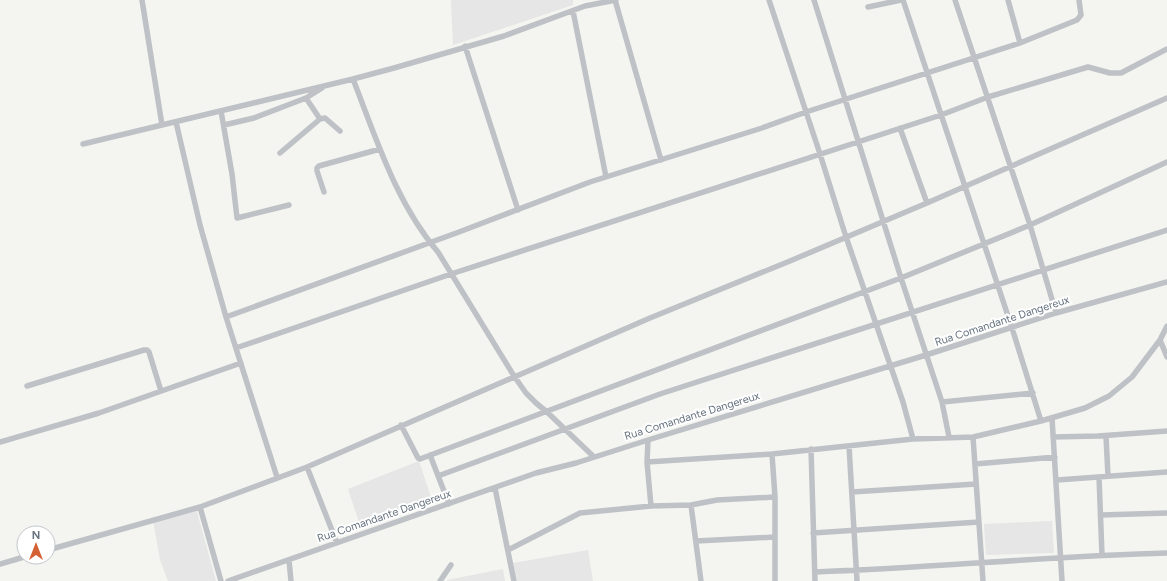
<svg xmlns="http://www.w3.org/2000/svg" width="1167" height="581" viewBox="0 0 1167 581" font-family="Figtree,sans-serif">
	<rect width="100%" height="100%" fill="#f4f5f1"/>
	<!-- built -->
	<path fill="#e5e6e5" d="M451,0H573V5L453,45Z
		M419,461L432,500L360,525L348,489Z
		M196,508L216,581H168L160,560L153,520Z
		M1052,521L1054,553L986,555L984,524Z
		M588,550L593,581H517L513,563Z
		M503,569L505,581H447V580Z"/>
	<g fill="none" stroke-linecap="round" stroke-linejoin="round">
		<!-- street -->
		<path stroke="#bec1c5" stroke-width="5.5" d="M142,0L162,125
			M615,0L661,160
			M769,0L820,154L846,237L903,402L913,439
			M814,0L901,278L942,402L949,437
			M903,0L1012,328L1041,421
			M955,0L1030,225L1056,313
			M1008,0L1020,43
			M868,7L901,0
			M573,11L606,177
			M465,46L518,210
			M221,111L232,174L237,218L289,205
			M320,119L325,118L340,131
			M176,122L200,225L226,317L277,477
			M224,125L254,118L306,98L322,88
			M900,128L927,203
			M83,144L353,79
			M280,153L320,119L306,98
			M324,192L317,171V168L319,166L380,149
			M226,317L459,232L590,182L762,128L806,112L1020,43L1077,20L1081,15L1079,0
			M1160,340L1167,357
			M236,348L451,274L941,115L988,97L1088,67L1110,73H1121L1167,49
			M27,386L144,350H147L149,352L161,391
			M942,402L1033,393
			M1052,418L1062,581
			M401,425L418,458L420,459L901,278L1030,225L1167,162
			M1106,436L1108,476
			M973,437L983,581
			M1053,437L1098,436L1167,431
			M648,440L647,462L651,506
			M0,442L99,413L241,363
			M849,446L857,581
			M811,449L815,581
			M772,454L775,497V581
			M430,455L449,504
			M594,457L547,412L536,403L526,393L514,376L438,252C396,203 376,138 353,79L394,68L504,36L585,6L616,0
			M647,462L772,454L913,439L973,437L1041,421L1085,408L1109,396L1132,377L1160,340L1167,326
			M975,464L1055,457
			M307,467L337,543
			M438,476L660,394L1167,230
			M1099,477L1102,555
			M1057,480L1167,472
			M495,488L514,581
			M852,492L976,484
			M691,505L701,581
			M200,507L221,581
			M1101,515L1167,513
			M813,533L979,522
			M696,541L775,537
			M48,550L200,507L307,467L650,318L790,261L927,203L1167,98
			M508,550L580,513L651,506L691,505L717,500L775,497
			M289,560L291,581
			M0,564L24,557
			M815,572C932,568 1049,556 1167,553
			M228,581L536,473L576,463L648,440L926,355L1056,313L1167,282
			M440,581L451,565"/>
	</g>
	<g text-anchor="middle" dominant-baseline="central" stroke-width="4" stroke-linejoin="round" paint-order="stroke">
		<!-- street labels -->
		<g font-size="11" fill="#66737f" stroke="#fff">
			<text transform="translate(1002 321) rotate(-18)">Rua Comandante Dangereux</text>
			<text transform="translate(692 416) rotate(-17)">Rua Comandante Dangereux</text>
			<text transform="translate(384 516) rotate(-19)">Rua Comandante Dangereux</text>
		</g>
	</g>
	<!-- north arrow -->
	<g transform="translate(36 545)"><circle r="19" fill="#ffffff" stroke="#c2c7cc"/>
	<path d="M0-3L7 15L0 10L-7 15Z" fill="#d36133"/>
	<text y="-6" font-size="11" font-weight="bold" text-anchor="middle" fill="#66737f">N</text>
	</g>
</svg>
